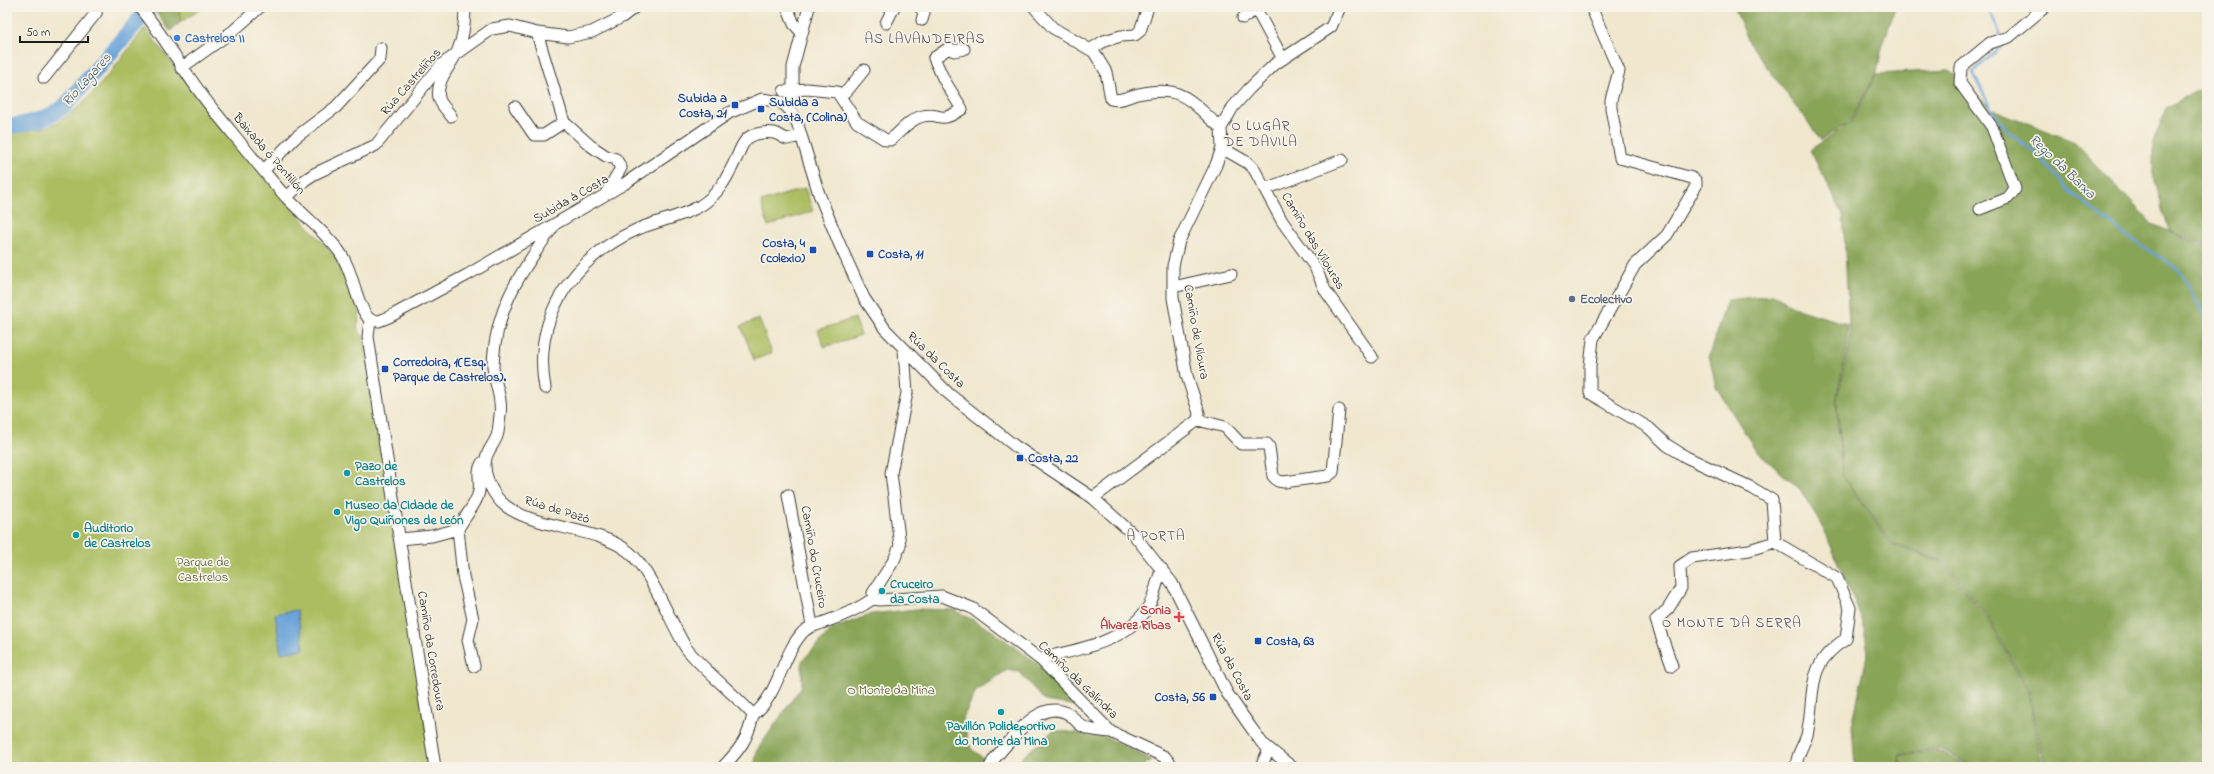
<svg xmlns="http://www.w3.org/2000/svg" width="2214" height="774" viewBox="0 0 2214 774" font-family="'Indie Flower',sans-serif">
	<rect width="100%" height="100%" fill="#f7f3e8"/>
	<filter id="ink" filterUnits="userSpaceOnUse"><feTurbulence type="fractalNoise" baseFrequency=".025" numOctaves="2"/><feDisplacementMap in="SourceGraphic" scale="8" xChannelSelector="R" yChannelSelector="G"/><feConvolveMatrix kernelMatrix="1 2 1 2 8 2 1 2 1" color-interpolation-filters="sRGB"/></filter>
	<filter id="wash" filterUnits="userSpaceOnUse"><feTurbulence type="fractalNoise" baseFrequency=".012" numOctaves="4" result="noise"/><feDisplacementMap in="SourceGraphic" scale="16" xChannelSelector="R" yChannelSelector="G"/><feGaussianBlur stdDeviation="0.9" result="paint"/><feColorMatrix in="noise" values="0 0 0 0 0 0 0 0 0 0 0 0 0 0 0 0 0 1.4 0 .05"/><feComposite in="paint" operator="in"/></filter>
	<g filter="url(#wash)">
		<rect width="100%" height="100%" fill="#f0e7ce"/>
		<!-- green -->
		<path fill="#abbd61" stroke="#646c3e" d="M179,7H204L181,22Z
			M145,28L219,125L344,267L360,313L357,328L365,340L432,767H7V133C21,131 36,130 49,126C84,114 122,56 145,28Z
			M805,188L813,211L768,226L761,202Z
			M855,318L861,335L824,347L818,330Z
			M759,319L772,353L754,360L741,326Z"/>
		<!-- forest -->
		<path fill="#88a457" stroke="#52603a" d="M152,7H179L181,22L170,31Z
			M1734,7H1895L1882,48L1877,72L1850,121L1821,140L1750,44Z
			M1949,70L1992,109L2075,142L2152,224L2202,245L2207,243V767H2030L2044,762L2029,690L1986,614L1942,560L1893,544L1843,476L1837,400L1850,342L1843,214L1810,150L1851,122L1877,74Z
			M2207,85V242L2202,243L2169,230L2153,175V142L2166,108Z
			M1773,295L1800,310L1847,324L1848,342L1836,400L1842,476L1892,545L1941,561L1985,615L2028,691L2042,762L2025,767H1974L1939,748L1898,755L1901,767H1855L1852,726L1868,651L1862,620L1825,532L1800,489L1757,452L1716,387L1709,355L1727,300Z
			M916,609L955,610L991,630L1037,663L1076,706L1045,701L1019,672L1007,670L976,691L962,720L971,749L996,767H754L757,750L802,686V661L832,629L872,614Z
			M1054,730L1106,737L1152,760L1140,767H1011Z
			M1938,750L1971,767H1902L1899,756Z"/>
		<!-- water -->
		<path fill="#67a2d8" stroke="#425f7a" d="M297,610L304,649L281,653L275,614Z"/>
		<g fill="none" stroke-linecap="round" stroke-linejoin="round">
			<!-- stream -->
			<path stroke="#67a2d8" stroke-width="2.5" d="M1988,7L2001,36
				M2004,44L1973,72L1990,107L2008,131L2041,158L2068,190L2122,233L2178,269L2207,320"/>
			<!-- river -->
			<path stroke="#67a2d8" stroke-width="16" d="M7,127C28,123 46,120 64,107L150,7"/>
		</g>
	</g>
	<g filter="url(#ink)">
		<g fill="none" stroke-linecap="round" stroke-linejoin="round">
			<defs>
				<path id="minor" d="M140,7C168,41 188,80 216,113C239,141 262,170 286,197C303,215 324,231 339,251C354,271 355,304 370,320
					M787,7L794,24L801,32
					M920,7L924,13L922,20
					M1034,7L1053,28L1094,52L1106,72L1111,99C1120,102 1129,96 1138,94C1184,84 1189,101 1221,128
					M1591,7L1619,71L1611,100V108L1620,158L1692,178L1696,181V186L1667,235L1635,265L1593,339L1590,366V393L1649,428L1667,445L1686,457L1752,488L1772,500L1775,542L1837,578L1850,608L1846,639C1804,665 1816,693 1807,735C1804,745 1795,757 1797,767
					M1256,9L1283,59
					M1243,18L1259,7
					M886,23L894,7
					M537,33L564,122L591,146L606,156L616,159L621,168L605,195
					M1091,49L1104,41L1121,36L1135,35L1140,31L1148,7
					M181,68L233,31L260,7
					M44,78L96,13L91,7
					M784,91L807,89L837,92L857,122L886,140H890C900,133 909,119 923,116C942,112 938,125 962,109L944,80L934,58L949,48L954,51L964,49
					M840,94L847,91L864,70
					M515,107L534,135H544L564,122
					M788,108L793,90V67L809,7
					M451,116C448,111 440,104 439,98C435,81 452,64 458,50C464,36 465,22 465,7
					M1222,148L1248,163L1254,169L1282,221L1315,267L1325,290L1372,357
					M264,170L296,137L336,107L380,59L381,48
					M1265,189L1342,160
					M287,197L305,180L314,174L376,145L441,65L492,29L510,26L537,33L568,37L592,32L622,17L635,7
					M1980,209L2008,198L2015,189L1992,127L1960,83L1961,67L1990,43L2009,37L2045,7
					M553,227C521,271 495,308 493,365C493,382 503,396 500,415C499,422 499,430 497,436C494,444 488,450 486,458C482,473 491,491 501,502C530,530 596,525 629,552C650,569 671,623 686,648C706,673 732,691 753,715
					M1173,287L1231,274
					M370,320L379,321L389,317L467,275L624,184L729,113L762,99L781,102L788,108L797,122L819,194L839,243L864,298L885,329L949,394L1015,446L1093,498L1135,536L1172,583L1227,693L1247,722L1262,743L1292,767
					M370,320L368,337L435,767
					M545,388C532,317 573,258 638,229C657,221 681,217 700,206C718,195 727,178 736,159C739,153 742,142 748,138C754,133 767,132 774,133C780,134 782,138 787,139L801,136
					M1198,420L1225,427L1241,444H1267L1269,447L1273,476L1278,481L1284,482L1328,476L1333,472L1339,410
					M788,495L812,625
					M1093,498L1198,420L1199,413L1187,376L1173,298V266L1179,241L1216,165L1222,148L1221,128L1233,107L1249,89L1275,64L1331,27L1340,7
					M458,529L463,576L473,619L468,640L474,666
					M400,539L432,536L458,529C464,517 477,504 479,491C481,481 476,472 482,463
					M874,598L879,600L942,596L972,608L1041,660L1111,732L1165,757L1173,767
					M874,598L873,593L894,560L900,546L891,473L907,393L904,350
					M1041,660L1046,657C1082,649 1124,642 1147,609C1155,597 1156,582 1162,569
					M1672,666L1656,620L1668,609L1681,588L1680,566L1692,558L1749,550L1775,542
					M753,715C779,695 781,656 803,632C809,626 814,626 822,623C840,617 859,609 874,598
					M723,767C740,749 748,739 753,715
					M990,767L994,759C1012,740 1040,695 1070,715C1074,718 1077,723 1082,726C1090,731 1102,731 1111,732
					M1261,767L1269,749"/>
			</defs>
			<!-- minor casing -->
			<use href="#minor" stroke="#3c3a37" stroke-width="13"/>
			<!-- minor -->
			<use href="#minor" stroke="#fff" stroke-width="11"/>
		</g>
	</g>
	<!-- markers -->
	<circle fill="#3f7fe0" stroke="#f7f3e8" stroke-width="1.5" cx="177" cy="38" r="4"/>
	<g fill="#1a4fb4" stroke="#f7f3e8" stroke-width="1.5">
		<rect x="731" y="101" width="8" height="8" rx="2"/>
		<rect x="757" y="105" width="8" height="8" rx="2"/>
		<rect x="809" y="246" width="8" height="8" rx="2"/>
		<rect x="866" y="250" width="8" height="8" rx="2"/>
		<rect x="381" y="365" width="8" height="8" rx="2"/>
		<rect x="1016" y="454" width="8" height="8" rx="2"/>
		<rect x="1254" y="637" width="8" height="8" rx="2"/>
		<rect x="1209" y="693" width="8" height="8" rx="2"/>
	</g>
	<circle fill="#5c6f8a" stroke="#f7f3e8" stroke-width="1.5" cx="1572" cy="299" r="4"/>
	<g fill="#0f9aa8" stroke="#f7f3e8" stroke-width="1.5">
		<circle cx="347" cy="473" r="4"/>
		<circle cx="337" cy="512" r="4"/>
		<circle cx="76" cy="535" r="4"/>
		<circle cx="882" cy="591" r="4"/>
		<circle cx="1001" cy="712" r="4"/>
	</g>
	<path fill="#e0444e" stroke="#f7f3e8" stroke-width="1.5" d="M1177 611h4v4h4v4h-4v4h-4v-4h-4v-4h4z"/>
	<g text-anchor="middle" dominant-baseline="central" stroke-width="3.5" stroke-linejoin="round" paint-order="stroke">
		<!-- shop labels -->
		<g font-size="13" font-weight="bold" fill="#366cbe" stroke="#f7f3e8" text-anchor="start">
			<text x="185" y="38">Castrelos II</text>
		</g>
		<!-- street labels -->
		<g font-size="13" fill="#1c1c1c" stroke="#f7f3e8">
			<text transform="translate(411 82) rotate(-49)">Rúa Castreliños</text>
			<text transform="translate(269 154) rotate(49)">Baixada ó Pontillón</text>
			<text transform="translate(571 199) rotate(-30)">Subida á Costa</text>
			<text transform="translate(1313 241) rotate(59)">Camiño das Vilouras</text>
			<text transform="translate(1196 332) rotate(80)">Camiño de Viloura</text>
			<text transform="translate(936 360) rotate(44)">Rúa da Costa</text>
			<text transform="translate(557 510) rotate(17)">Rúa de Pazó</text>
			<text transform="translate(814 557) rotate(80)">Camiño do Cruceiro</text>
			<text transform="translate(431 651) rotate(81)">Camiño da Corredoura</text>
			<text transform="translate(1232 667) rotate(62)">Rúa da Costa</text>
			<text transform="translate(1078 680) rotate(44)">Camiño da Galindra</text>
		</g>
		<!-- transit labels -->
		<g font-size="13" font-weight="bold" fill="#164399" stroke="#f7f3e8" text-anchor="start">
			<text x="727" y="98" text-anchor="end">Subida a<tspan x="727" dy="15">Costa, 21</tspan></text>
			<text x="769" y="102">Subida a<tspan x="769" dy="15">Costa, (Colina)</tspan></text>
			<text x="805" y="243" text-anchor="end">Costa, 4<tspan x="805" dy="15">(colexio)</tspan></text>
			<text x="878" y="254">Costa, 11</text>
			<text x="393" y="362">Corredoira, 1(Esq.<tspan x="393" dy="15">Parque de Castrelos).</tspan></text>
			<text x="1028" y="458">Costa, 22</text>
			<text x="1266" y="641">Costa, 63</text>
			<text x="1205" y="697" text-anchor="end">Costa, 56</text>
		</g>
		<!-- service labels -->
		<g font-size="13" font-weight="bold" fill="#4e5e75" stroke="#f7f3e8" text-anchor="start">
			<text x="1580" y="299">Ecolectivo</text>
		</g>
		<!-- culture labels -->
		<g font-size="13" font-weight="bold" fill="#0d838f" stroke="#f7f3e8" text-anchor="start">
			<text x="355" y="466">Pazo de<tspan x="355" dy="15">Castrelos</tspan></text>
			<text x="345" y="505">Museo da Cidade de<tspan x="345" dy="15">Vigo Quiñones de León</tspan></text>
			<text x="84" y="528">Auditorio<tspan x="84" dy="15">de Castrelos</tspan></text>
			<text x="890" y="584">Cruceiro<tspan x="890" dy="15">da Costa</tspan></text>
			<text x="1001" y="726" text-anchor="middle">Pavillón Polideportivo<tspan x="1001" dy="15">do Monte da Mina</tspan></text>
		</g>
		<!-- park labels -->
		<g font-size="13" fill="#4e5434" stroke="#f7f3e8">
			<text x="203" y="562">Parque de<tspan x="203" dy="15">Castrelos</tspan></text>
			<text x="891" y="690">O Monte da Mina</text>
		</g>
		<!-- health labels -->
		<g font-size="13" font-weight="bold" fill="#be3a42" stroke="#f7f3e8" text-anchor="end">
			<text x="1171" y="610">Sonia<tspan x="1171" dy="15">Álvarez Ribas</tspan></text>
		</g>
		<!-- neighbourhood labels -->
		<g font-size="14" letter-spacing="1" fill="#534855" stroke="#f7f3e8">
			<text x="925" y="39">AS LAVANDEIRAS</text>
			<text x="1261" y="126">O LUGAR<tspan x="1261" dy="16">DE DAVILA</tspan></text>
			<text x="1156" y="536">A PORTA</text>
			<text x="1732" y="623">O MONTE DA SERRA</text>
		</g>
		<!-- water labels -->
		<g font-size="14" font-style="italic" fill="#3e5871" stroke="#f7f3e8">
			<text transform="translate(87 80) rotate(-48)">Río Lagares</text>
			<text transform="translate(2062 167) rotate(44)">Rego da Barxa</text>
		</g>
	</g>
	<!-- margin -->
	<rect width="2214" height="774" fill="none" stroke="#f7f3e8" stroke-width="24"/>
	<!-- scale -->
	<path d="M20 36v6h68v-6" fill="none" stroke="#1c1c1c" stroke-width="2"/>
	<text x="26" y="36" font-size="12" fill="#1c1c1c" stroke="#f7f3e8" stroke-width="3" paint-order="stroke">50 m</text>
</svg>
